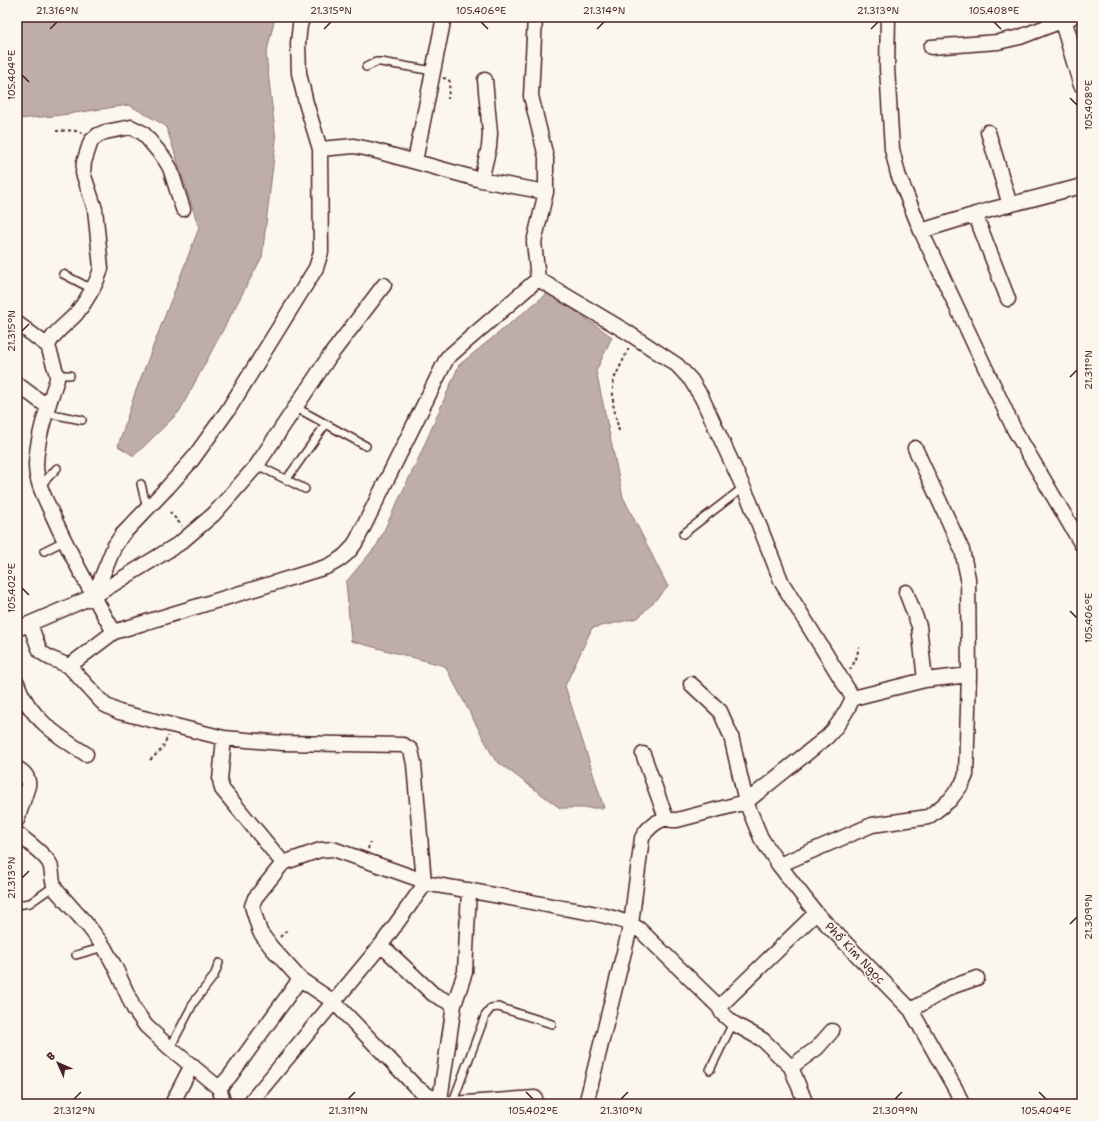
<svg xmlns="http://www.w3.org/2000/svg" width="1099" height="1121" viewBox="0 0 1099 1121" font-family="'Shantell Sans',sans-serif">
	<rect width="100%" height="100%" fill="#fbf7ec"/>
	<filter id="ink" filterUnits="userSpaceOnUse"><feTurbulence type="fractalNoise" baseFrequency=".025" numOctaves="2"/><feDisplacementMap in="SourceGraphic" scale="8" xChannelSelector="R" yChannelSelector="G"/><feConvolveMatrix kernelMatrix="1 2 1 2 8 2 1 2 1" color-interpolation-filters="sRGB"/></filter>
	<g filter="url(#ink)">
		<!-- water -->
		<path fill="#bfadaa" stroke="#907477" d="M17,17H275L266,55L276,140L262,257L179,412L134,456L118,446L135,393L199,228L166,126L129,105L54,116L17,119Z
			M549,292L612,337L596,371L623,497L668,587L638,618L592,628L565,686L604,808H560L495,760L445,666L351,641L346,582L377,545L421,453L459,365Z"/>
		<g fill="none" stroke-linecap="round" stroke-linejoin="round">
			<defs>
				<path id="service" d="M366,67L376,62H381L433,71
					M63,274L92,289
					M57,375H70
					M295,407L366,446
					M46,413L82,420
					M257,465L305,489
					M286,480L326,424
					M141,484L147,509
					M40,486L57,468
					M683,534L744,487
					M44,551L64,541
					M17,905L30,903L54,886
					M76,955L104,947
					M170,1048L194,1002L214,976L219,963
					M710,1070L733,1023
					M452,1104L485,1016L491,1008L498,1007L552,1024"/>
				<path id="minor" d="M535,17L531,96L546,157V192L534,242L538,279
					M888,17L887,68L892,149L898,174L921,231L1014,429L1082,545
					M931,47L998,42L1020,37L1072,17
					M988,132L1010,205
					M320,149L354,146L369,149L481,180L546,192
					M415,161L444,17
					M481,180L489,147L490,133L485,80
					M975,214L1008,299
					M921,231L993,209L1082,186
					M538,279L627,332L677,365L691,380L702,398L750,502L782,583L853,698
					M17,323L48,346L57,375V379C48,407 37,435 36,465C36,483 46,500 53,516C71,556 92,594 114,632
					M48,346C52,333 67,324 76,314C85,303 98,282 101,268L95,209L83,173L84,162L91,141L98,135L105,132L131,127L143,133L164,158L170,168L183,209
					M17,384L48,407
					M906,592L919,626L925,680
					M94,596L114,547L122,535L167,488L192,460L228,410L316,268L321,252L320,149L306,103L299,73L298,43L300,25L303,17
					M30,624L38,646L41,652L50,658L69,666L99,699L105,705L119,712L224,738L282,743L403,745L411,750L414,764L424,883L422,888L381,945L249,1104
					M17,629L94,596L180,543L214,514L257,465L329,357L384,285
					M69,666L114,632L326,567C340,561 350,553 357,540L447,358L538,279
					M17,683C28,716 57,736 86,754
					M691,684L720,711L731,736L746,802L761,838L779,865L816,913L911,1010L956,1090L962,1104
					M224,738L220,780L222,789L283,863
					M643,754L666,818L672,820H677L746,802L827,737C839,725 846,713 853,698L925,680L969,675
					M17,768C25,773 29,777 28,786L17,820
					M17,833C26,841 45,854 50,864C53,872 51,882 56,890L89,927L104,947L115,967L134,1009L146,1026L170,1048L219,1088L224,1104
					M779,865L872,825L928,817L950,800L962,784L966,775L969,675L968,578L962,550L915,448
					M381,945L433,994L454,1005
					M719,1007L816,913
					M911,1010L951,987L977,978
					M791,1067L817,1048L832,1031
					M219,1088L230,1076L300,979
					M535,1098L452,1104L429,1096L416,1087L334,1002L300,979L271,947L260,932L252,906L255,898L283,863L320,850L333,849L418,879L424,883C468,890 512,898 557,907C580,911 620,916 639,929L719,1007L722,1013L733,1023L763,1040L791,1067L806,1104
					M172,1104L192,1065
					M441,1104L440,1100L454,1005L465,972L469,890
					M586,1104L631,924L642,838C647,828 655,822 666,818"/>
				<path id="tertiary" d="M1062,17L1082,84"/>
			</defs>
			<!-- service casing -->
			<use href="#service" stroke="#4a1f2b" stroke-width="10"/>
			<!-- minor casing -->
			<use href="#minor" stroke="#4a1f2b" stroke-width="17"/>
			<!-- tertiary casing -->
			<use href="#tertiary" stroke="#4a1f2b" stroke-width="20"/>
			<!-- path -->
			<path stroke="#4a1f2b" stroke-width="2" stroke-dasharray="3 3" stroke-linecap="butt" d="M443,78L448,79L450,82L448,99
				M56,131C64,131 74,129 82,133
				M619,431L613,404V381L629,348
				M170,512L182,526
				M850,670L856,659L859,647
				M150,760L162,749L168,736
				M368,849L370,842
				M280,937L287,930"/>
			<!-- service -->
			<use href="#service" stroke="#fbf7ec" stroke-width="7"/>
			<!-- minor -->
			<use href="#minor" stroke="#fbf7ec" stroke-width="14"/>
			<!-- tertiary -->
			<use href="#tertiary" stroke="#fbf7ec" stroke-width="17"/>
		</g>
	</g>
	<!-- ticks -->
	<path fill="none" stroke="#4a1f2b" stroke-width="1.5" d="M481,22L488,29M994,22L1001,29M50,29L57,22M324,29L331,22M597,29L604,22M871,29L878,22M22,75L29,82M1070,98L1077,105M22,331L29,324M1070,377L1077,370M22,588L29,595M1070,611L1077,618M22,878L29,871M1070,924L1077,917M526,1092L533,1099M1039,1092L1046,1099M74,1099L81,1092M348,1099L355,1092M621,1099L628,1092M895,1099L902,1092"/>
	<g text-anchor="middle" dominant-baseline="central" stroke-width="3" stroke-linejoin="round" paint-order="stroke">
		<!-- street labels -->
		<g font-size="12" fill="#4a1f2b" stroke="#fbf7ec">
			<text transform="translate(855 953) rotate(46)">Phố Kim Ngọc</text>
		</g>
	</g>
	<!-- margin -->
	<rect width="1099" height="1121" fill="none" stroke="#fbf7ec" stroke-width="44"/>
	<!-- north arrow -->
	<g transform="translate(58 1063) rotate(315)" stroke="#fbf7ec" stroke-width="3" paint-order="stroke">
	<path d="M0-3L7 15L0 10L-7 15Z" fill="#4a1f2b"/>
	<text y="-6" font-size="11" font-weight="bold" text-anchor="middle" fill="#4a1f2b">B</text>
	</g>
	<rect x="22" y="22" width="1055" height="1077" fill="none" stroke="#4a1f2b" stroke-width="1.5"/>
	<g font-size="10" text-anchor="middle" fill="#4a1f2b">
		<text x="57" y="14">21.316°N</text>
		<text x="331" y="14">21.315°N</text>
		<text x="481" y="14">105.406°E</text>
		<text x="604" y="14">21.314°N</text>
		<text x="878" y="14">21.313°N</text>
		<text x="994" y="14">105.408°E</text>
		<text transform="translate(11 75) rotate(-90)" y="4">105.404°E</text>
		<text transform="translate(1088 105) rotate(-90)" y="4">105.408°E</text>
		<text transform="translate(11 331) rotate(-90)" y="4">21.315°N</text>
		<text transform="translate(1088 370) rotate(-90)" y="4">21.311°N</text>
		<text transform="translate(11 588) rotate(-90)" y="4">105.402°E</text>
		<text transform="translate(1088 618) rotate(-90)" y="4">105.406°E</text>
		<text transform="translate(11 878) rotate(-90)" y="4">21.313°N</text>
		<text transform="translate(1088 917) rotate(-90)" y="4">21.309°N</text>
		<text x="74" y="1114">21.312°N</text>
		<text x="348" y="1114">21.311°N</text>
		<text x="533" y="1114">105.402°E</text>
		<text x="621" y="1114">21.310°N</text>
		<text x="895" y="1114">21.309°N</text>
		<text x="1046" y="1114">105.404°E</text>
	</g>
</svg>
